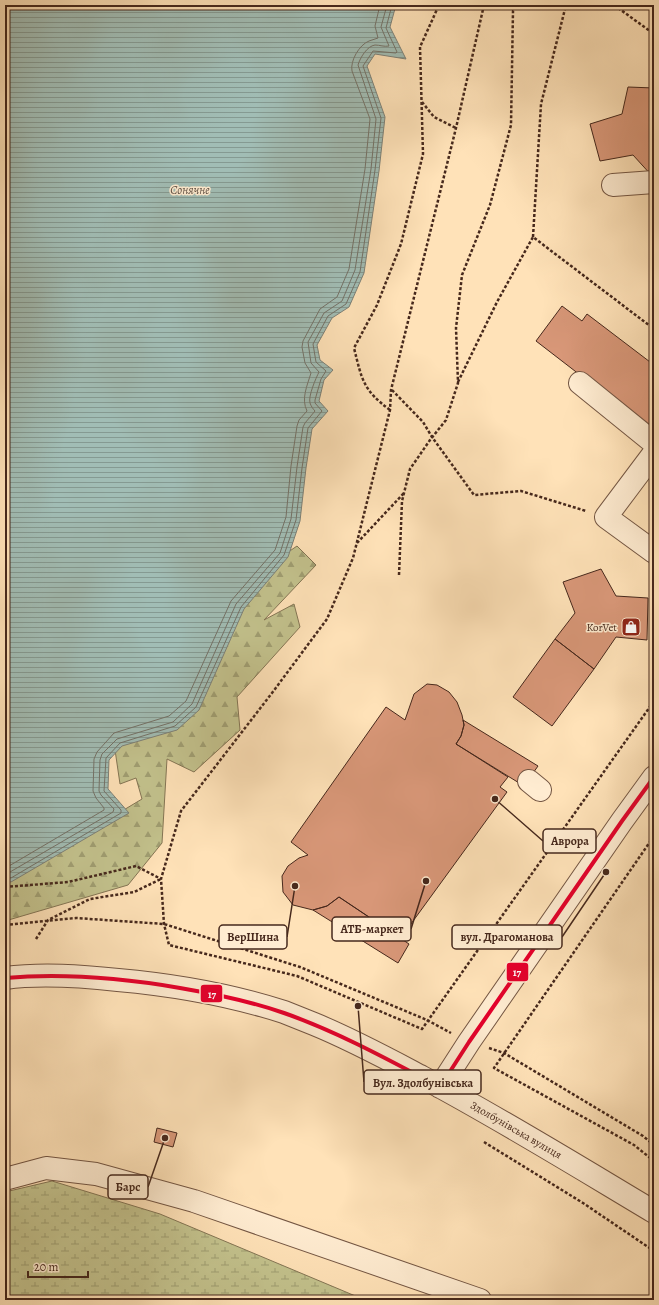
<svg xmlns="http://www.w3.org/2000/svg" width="659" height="1305" viewBox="0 0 659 1305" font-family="Alegreya,serif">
	<defs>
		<pattern id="forest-firs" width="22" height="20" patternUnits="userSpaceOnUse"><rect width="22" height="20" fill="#c3c28d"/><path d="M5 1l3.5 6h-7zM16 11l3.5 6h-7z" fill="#a09e72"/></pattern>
		<pattern id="wetland-marsh" width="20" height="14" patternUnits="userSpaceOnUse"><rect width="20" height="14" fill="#c3c28d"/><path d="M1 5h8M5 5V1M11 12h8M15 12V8" fill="none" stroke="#a09e72"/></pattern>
		<pattern id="water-rules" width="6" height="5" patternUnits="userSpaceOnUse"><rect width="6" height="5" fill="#a1bdb5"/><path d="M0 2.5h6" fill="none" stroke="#859a92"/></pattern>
	</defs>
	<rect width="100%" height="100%" fill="#ffe2b8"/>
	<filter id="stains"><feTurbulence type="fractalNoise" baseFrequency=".005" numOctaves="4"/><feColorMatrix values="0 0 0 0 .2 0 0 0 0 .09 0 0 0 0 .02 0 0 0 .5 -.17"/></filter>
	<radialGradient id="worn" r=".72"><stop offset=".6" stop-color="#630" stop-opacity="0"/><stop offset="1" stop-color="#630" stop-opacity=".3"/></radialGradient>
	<!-- forest -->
	<path fill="url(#forest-firs)" stroke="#847554" d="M297,546L316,565L264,620L294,604L300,627L237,697L240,730L194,772L167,759L162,843L128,885L5,921V862L32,865L142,799L136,778L120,784L114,743L249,579Z"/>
	<!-- wetland -->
	<path fill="url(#wetland-marsh)" stroke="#847554" d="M52,1181L160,1214L365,1300H5V1192Z"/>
	<!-- water -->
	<path fill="url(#water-rules)" stroke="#7d8178" d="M5,5H396L390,27L406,59L375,54L367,66L385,117L379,171L364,273L349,307L332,318L317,345L320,360L333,370L324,380L319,401L328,411L312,429L306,468L300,521L288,557L244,609L199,710L177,730L122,746L109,760L108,789L129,813L11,882L5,881Z"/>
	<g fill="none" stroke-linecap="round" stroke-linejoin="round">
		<!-- shore -->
		<path stroke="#747268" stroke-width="1" d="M5,866H9L104,810V808L96,798L93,791L94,759L97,752L114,733L169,716L186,701L231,601L275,550L286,517L291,466L297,426L299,420L307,411C301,399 307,386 311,373L305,363L302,347L303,341L320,309L337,297L349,269L365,169L370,119L352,71C350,61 359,45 369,41C372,40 375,39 378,38L375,26L380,5
			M5,872H10L113,812L114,809L101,795L99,791L100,760L102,754L117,739L173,722L192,704L236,604L280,553L291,519L297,467L303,427L305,423L315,411C313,409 311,406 310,403C308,396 316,378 319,372L311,363L308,342L324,313L342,301L355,270L371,169L376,119L358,65C360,58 367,46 375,45C380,45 384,47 389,46L381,27L387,5
			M5,877L11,878L121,813V810L104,791L106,758L120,743L175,726L196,707L241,607L284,555L296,520L302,468L308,428L322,411L315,403V400L321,379L326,371L316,362L313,344L328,316L346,304L360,272L375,170L381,118L363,66L373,51L396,53L397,52L386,28L392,5"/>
	</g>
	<!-- building -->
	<path fill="#d89778" stroke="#46281c" d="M628,87L654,88V176L653,177L633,155L600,161L590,124L622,114Z
		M562,306L582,321L587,314L654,365V432L536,341Z
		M601,569L616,596L648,598L647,640L616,637L594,669L555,639L575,613L563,582Z
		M555,639L594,669L552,726L513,697Z
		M427,684L437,685L449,692L457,702L462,715L464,725L461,736L456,744L508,777L500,787L507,792L408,928L399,922L393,933L339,897L327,906L313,910L293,905L283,892L282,876L288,866L299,858L308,855L291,842L386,707L405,720L414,694Z
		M463,720L538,766L524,786L456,744L461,736L464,725Z
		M339,897L409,944L398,963L313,910L327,906Z
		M157,1128L177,1133L173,1147L154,1142Z"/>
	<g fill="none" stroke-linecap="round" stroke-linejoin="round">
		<defs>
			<path id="minor" d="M613,185L654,182
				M580,383L654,443
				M654,453L606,517L654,552
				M529,781L540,790
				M5,978C42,973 81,976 118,980C174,985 231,995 284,1012C294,1016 304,1020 314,1024C351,1039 386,1058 422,1077C501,1119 577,1166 654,1212
				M440,1087L469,1042L622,821L654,777
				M5,1179L46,1168L96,1174L194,1201L480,1300"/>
		</defs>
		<!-- minor casing -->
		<use href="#minor" stroke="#745643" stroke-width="24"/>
		<!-- path -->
		<path stroke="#46281c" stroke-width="2.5" stroke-dasharray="3 2" stroke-linecap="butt" d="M484,5L456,128L391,390L390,410L353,558L327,619L272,693L181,811L161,879L164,924L169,945L297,976L422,1029L654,701
			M614,5L654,34
			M422,102L434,117L456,128
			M533,237L541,104L566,5
			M458,382L497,302L533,237L654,329
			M392,390L423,422L432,437L474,495L521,491L586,511
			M390,410C363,390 362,380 354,348L377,305L401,244L423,154L420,47L439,5
			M357,543L404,493
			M399,575L402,501L410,469L430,440L446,420L458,383L456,328L462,275L490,205L511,125L513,11L516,5
			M654,836L494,1068L634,1145L654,1161
			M5,887L68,882L136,866L161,879
			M5,925L76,918L164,924L300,967L427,1020L451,1033
			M36,939L48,920L90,899L134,892L161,879
			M489,1048L504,1053L643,1136L654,1145
			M484,1142L583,1203L654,1251"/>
		<!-- minor -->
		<use href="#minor" stroke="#ffecd1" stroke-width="22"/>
		<defs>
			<path id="bus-1" d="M5,978C64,973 122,978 180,988C215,994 250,1001 284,1013C338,1032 389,1060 440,1087L469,1042L622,821L654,777"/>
		</defs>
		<!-- bus-1 casing -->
		<use href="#bus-1" stroke="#ffecd1" stroke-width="7"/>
		<!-- bus-1 -->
		<use href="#bus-1" stroke="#e4002b" stroke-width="4"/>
	</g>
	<!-- icons -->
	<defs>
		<symbol id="shop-square" viewBox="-11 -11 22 22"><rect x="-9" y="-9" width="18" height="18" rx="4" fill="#8f2418" stroke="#ffecd1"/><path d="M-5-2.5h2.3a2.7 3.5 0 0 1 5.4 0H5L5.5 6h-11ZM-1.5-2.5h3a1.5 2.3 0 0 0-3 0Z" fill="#fff"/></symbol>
	</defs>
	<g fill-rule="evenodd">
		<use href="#shop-square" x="620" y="616" width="22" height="22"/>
	</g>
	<g text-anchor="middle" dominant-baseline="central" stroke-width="3" stroke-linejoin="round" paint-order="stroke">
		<!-- poi labels -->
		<g font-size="11" fill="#46281c" stroke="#ffecd1" text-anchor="end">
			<text x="617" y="627">KorVet</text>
		</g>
		<!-- street labels -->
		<g font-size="11" fill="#46281c" stroke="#ffecd1">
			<text transform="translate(516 1130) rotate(30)">Здолбунівська вулиця</text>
		</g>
		<!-- water labels -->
		<g font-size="12" font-style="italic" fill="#5d4d42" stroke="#ffecd1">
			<text x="190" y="190">Сонячне</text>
		</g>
	</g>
	<!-- callouts -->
	<path fill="none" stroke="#46281c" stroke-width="1.5" d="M495 799L543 841M426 881L411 929M606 872L562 937M295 886L287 937M358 1006L364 1082M165 1138L148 1187"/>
	<g fill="#46281c" stroke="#ffecd1" stroke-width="1.5">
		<circle cx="495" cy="799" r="4"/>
		<circle cx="426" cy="881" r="4"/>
		<circle cx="606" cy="872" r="4"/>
		<circle cx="295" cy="886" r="4"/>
		<circle cx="358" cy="1006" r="4"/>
		<circle cx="165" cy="1138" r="4"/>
	</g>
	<g fill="#ffecd1" stroke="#46281c" stroke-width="1.5">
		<rect x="543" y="829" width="53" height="24" rx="4"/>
		<rect x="332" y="917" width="79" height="24" rx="4"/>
		<rect x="452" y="925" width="110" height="24" rx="4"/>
		<rect x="219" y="925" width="68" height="24" rx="4"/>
		<rect x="364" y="1070" width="117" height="24" rx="4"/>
		<rect x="108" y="1175" width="40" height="24" rx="4"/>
	</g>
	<g font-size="12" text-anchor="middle" font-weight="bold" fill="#46281c">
		<text x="570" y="845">Аврора</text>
		<text x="372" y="933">АТБ-маркет</text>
		<text x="507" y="941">вул. Драгоманова</text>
		<text x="253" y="941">ВерШина</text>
		<text x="423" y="1087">Вул. Здолбунівська</text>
		<text x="128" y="1191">Барс</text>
	</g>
	<g stroke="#ffecd1" stroke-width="1.5">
		<rect x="506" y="962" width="23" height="20" rx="4" fill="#e4002b"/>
		<rect x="200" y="984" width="23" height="19" rx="4" fill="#e4002b"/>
	</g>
	<g font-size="11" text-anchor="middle" font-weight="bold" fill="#fff">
		<text x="517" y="976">17</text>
		<text x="212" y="998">17</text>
	</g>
	<!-- margin -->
	<rect width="659" height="1305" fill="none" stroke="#ffe2b8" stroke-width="20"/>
	<rect x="6" y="6" width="647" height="1293" fill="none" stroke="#46281c" stroke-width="2"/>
	<rect x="10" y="10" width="639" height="1285" fill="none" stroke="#46281c"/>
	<!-- scale -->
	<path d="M28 1271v6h60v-6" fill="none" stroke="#46281c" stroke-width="2"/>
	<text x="34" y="1271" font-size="12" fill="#46281c" stroke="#ffecd1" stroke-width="3" paint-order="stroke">20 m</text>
	<rect width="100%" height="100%" filter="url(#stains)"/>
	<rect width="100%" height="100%" fill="url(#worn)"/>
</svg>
